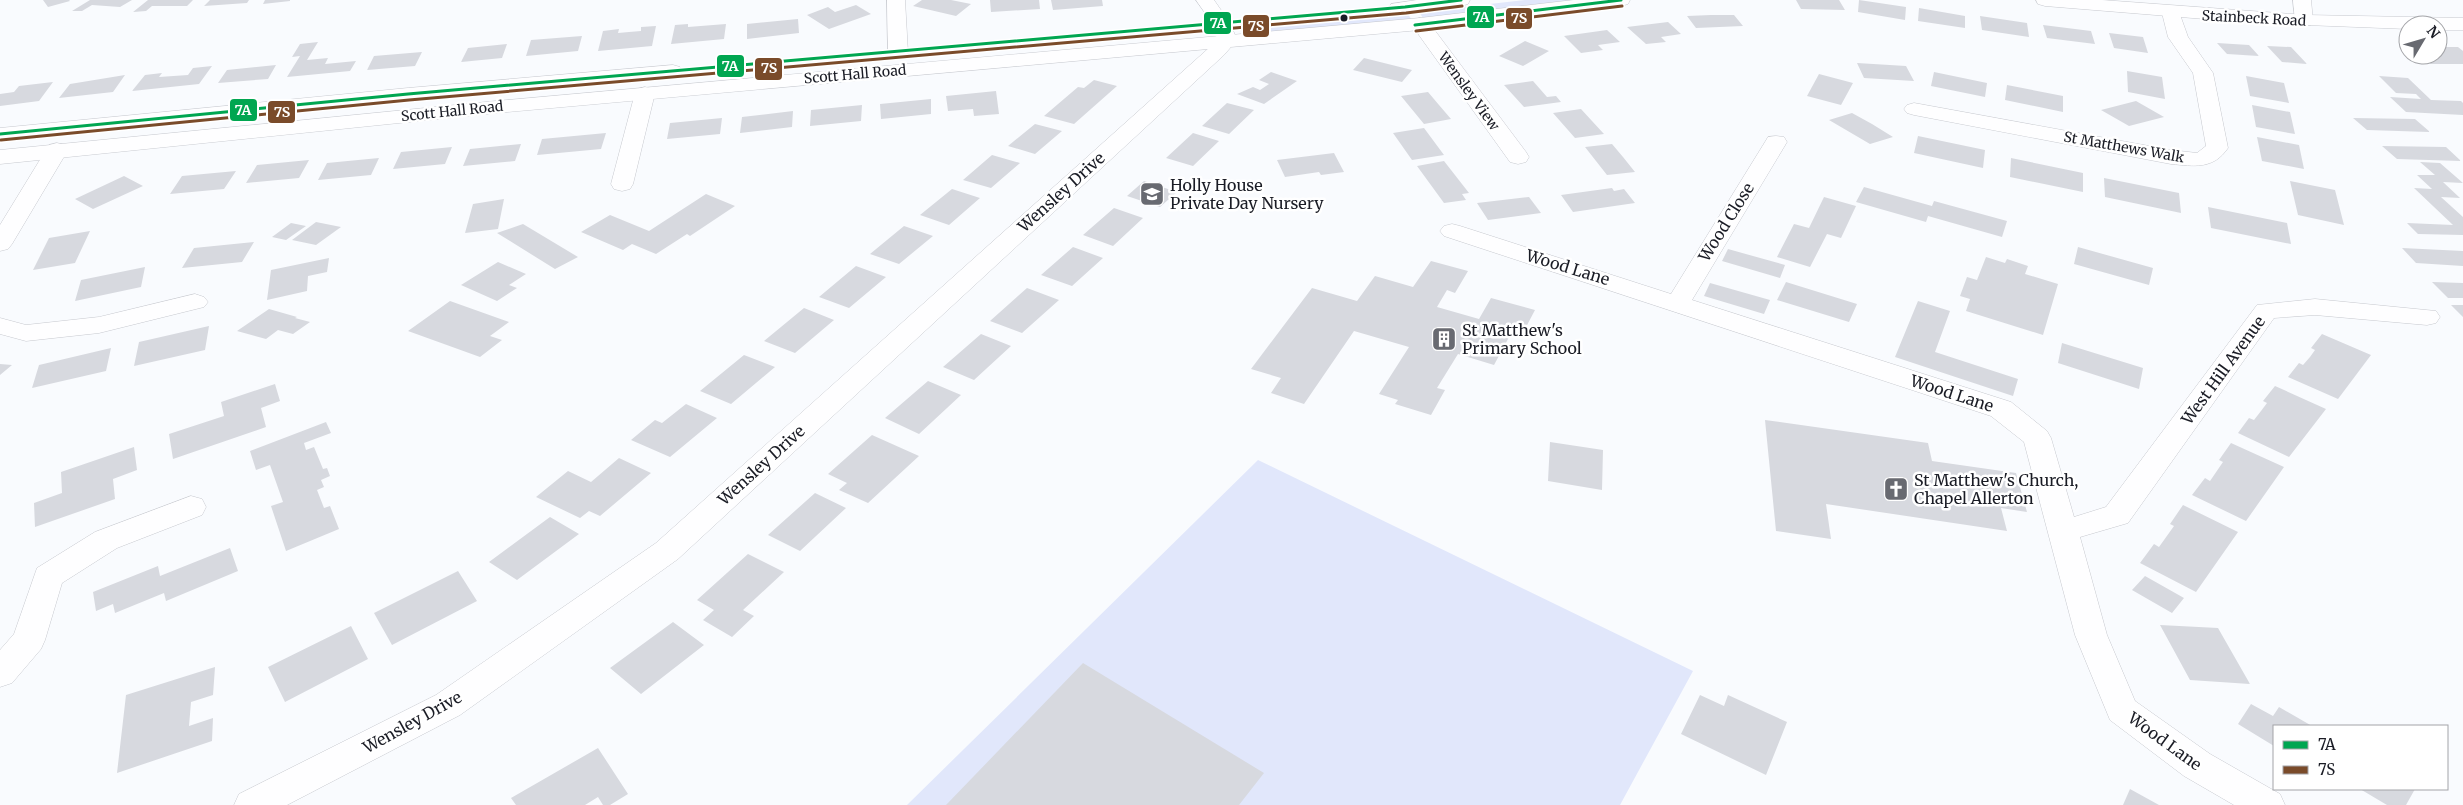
<svg xmlns="http://www.w3.org/2000/svg" width="2463" height="805" viewBox="0 0 2463 805" font-family="Merriweather,serif">
	<rect width="100%" height="100%" fill="#f9fbfe"/>
	<!-- green -->
	<path fill="#e1e7fb" d="M1525,0H1579L1423,18L1419,12Z
		M1407,13L1412,20L1253,33L1246,31L1251,27Z
		M1258,460L1693,671L1620,805H907Z"/>
	<!-- building -->
	<path fill="#d7d9df" d="M43,0H69L70,1L48,7Z
		M90,0H132L120,7L92,5L82,11H72Z
		M148,0H193L187,6H152L146,11L133,12Z
		M210,0H249L247,3L204,6Z
		M265,0H290V1L263,4Z
		M922,0H951L971,4L956,16L913,6Z
		M990,0H1039L1040,9L991,12Z
		M1051,0H1102L1103,6L1053,10Z
		M1796,0H1839L1845,10L1801,9Z
		M1859,0L1906,7L1905,20L1858,12Z
		M856,5L871,14L829,29L807,15L828,7L835,12Z
		M1919,8L1965,16V28L1918,21Z
		M1711,15H1734L1743,26L1696,28L1687,16Z
		M1980,16L2027,23L2029,37L1982,30Z
		M798,19L799,33L747,39V24Z
		M1668,22L1681,34L1661,37L1666,42L1646,44L1627,27Z
		M688,24V27L726,24L724,39L671,44L675,25Z
		M2043,25L2091,31L2095,44L2047,38Z
		M656,26L652,46L598,51L603,31L619,29L618,33L629,32L641,31V27Z
		M1607,30L1620,42L1598,45L1603,50L1581,53L1564,36Z
		M2109,33L2143,37L2148,53L2114,48Z
		M582,36L578,51L526,56L531,40Z
		M1525,41L1549,51L1523,66L1499,56Z
		M318,42L307,60L328,58L325,64L356,61L350,71L287,77L300,56L292,57L300,44Z
		M2217,43L2249,45L2259,56L2227,54Z
		M507,44L502,58L461,62L468,48Z
		M2267,46L2291,47L2307,64L2282,62Z
		M2438,47H2458L2463,51V64H2431L2420,55H2438Z
		M422,52L415,66L367,70L374,56Z
		M1364,58L1412,70L1402,82L1353,70Z
		M1857,63L1906,66L1914,81L1864,78Z
		M276,65L268,79L218,83L227,70Z
		M212,66L199,84L132,91L145,75L162,73L159,77L188,75L193,68Z
		M2127,71L2162,77L2165,99L2128,92Z
		M1271,72L1297,81L1264,104L1237,94L1253,87L1260,90L1269,84L1259,80Z
		M1934,72L1987,83L1985,97L1931,86Z
		M1819,74L1853,83L1841,105L1807,96Z
		M125,75L113,92L59,98L70,84Z
		M2246,76L2284,83L2289,103L2250,96Z
		M2379,76L2408,78L2431,100L2461,101L2463,103V115L2406,112L2390,97L2421,99L2416,94L2396,93Z
		M1094,80L1117,86L1074,124L1044,116L1078,87L1084,88Z
		M1533,81L1547,97L1556,96L1561,102L1524,107L1504,85Z
		M53,82L39,101L0,106V94L14,92L19,86Z
		M2007,85L2063,96V112L2005,100Z
		M996,91L999,114L974,116L973,109L948,111L946,96Z
		M1428,92L1439,105L1451,119L1424,124L1401,96Z
		M931,99V114L881,119L880,104Z
		M2136,101L2164,117L2129,126L2101,110Z
		M1227,103L1254,110L1229,134L1202,126Z
		M862,105L861,121L810,126L811,110Z
		M2252,105L2290,112L2295,134L2256,127Z
		M1581,109L1592,121L1604,134L1575,138L1553,113Z
		M793,111L792,127L740,133L742,117Z
		M1852,113L1872,124L1893,137L1870,144L1829,120Z
		M722,118L720,134L667,139L670,123Z
		M2353,118L2415,119L2430,132L2367,130Z
		M1035,124L1062,131L1035,154L1008,146Z
		M1424,128L1444,155L1412,160L1393,133Z
		M606,133L601,149L537,155L542,139Z
		M1193,133L1219,141L1193,166L1166,158Z
		M1918,136L1985,150L1983,168L1914,153Z
		M2257,137L2299,145L2304,169L2262,161Z
		M521,144L515,161L463,166L470,149Z
		M1612,144L1623,157L1635,172L1607,175L1585,147Z
		M2382,146L2446,147L2461,161L2397,159Z
		M452,147L445,164L393,169L401,152Z
		M1334,153L1344,172L1321,175L1319,172L1285,177L1277,160Z
		M992,155L1020,163L991,188L963,180Z
		M379,158L371,175L318,180L327,163Z
		M2011,158L2083,173V192L2010,177Z
		M309,160L299,178L246,183L257,165Z
		M1444,161L1469,193L1462,194L1466,200L1444,203L1417,166Z
		M2420,162L2440,163L2463,183L2443,182L2460,198L2441,197L2463,217V235L2418,234L2407,223L2453,225L2414,188L2432,189L2417,175H2435Z
		M236,171L224,189L170,194L182,176Z
		M124,176L143,186L93,209L75,199Z
		M2104,178L2179,193L2181,213L2105,197Z
		M1144,181L1177,192L1160,207L1127,196Z
		M2290,181L2335,190L2344,225L2298,215Z
		M1864,187L1932,206L1934,201L2007,221L2002,237L1928,216L1926,222L1856,202Z
		M1612,188L1614,191L1624,189L1635,203L1573,212L1561,195Z
		M952,189L980,198L949,225L920,215Z
		M706,194L735,206L690,236L687,234L656,254L632,244L623,250L581,232L610,215L649,231Z
		M1529,197L1541,213L1488,220L1477,203Z
		M1824,197L1856,206L1841,238L1827,234L1810,267L1777,257L1794,224L1809,228Z
		M504,199L498,229L465,233L473,204Z
		M2208,207L2287,223L2291,244L2211,228Z
		M1114,208L1143,218L1113,246L1083,235Z
		M316,222L341,227L316,245L292,240Z
		M291,223L306,226L286,240L272,237Z
		M523,224L578,257L555,269L497,233Z
		M904,226L933,236L899,264L870,254Z
		M90,231L75,263L33,270L49,238Z
		M254,242L242,262L182,268L194,248Z
		M1073,247L1103,258L1072,286L1041,275Z
		M2078,247L2153,268L2149,285L2074,264Z
		M2402,248L2463,251V266L2416,263Z
		M1728,249L1785,265L1780,278L1722,261Z
		M1986,257L2005,263L2007,259L2028,266L2025,274L2058,284L2043,335L1966,311L1970,299L1960,296L1967,277L1977,280Z
		M329,258L327,272L308,276L307,291L267,300L271,270Z
		M1431,261L1468,271L1455,293L1447,290L1437,307L1479,319L1491,298L1535,310L1525,329L1515,326L1494,365L1458,354L1437,388L1445,390L1431,415L1395,404L1398,400L1379,394L1409,347L1354,331L1304,404L1271,393L1281,378L1251,369L1312,288L1357,301L1375,276L1413,287Z
		M498,262L526,274L509,285L517,288L497,301L461,285Z
		M856,266L886,277L849,308L819,297Z
		M145,267L141,287L75,301L81,280Z
		M1786,282L1857,304L1849,322L1777,300Z
		M2432,282L2463,283V298H2448Z
		M1710,283L1770,300L1764,314L1704,296Z
		M1027,288L1059,300L1022,333L990,321Z
		M450,301L509,322L490,336L502,340L480,357L408,331Z
		M1918,301L1950,311L1935,352L2018,379L2013,396L1895,357Z
		M2451,305H2463V317Z
		M804,308L834,320L795,353L764,341Z
		M269,309L297,317L295,318L310,322L293,334L278,330L266,339L237,331Z
		M209,326L205,350L134,366L139,342Z
		M981,334L1011,346L974,380L943,367Z
		M2322,334L2371,355L2338,399L2288,377L2299,363L2303,365L2310,357L2315,350L2311,348Z
		M2062,343L2143,368L2139,389L2058,363Z
		M111,348L106,371L32,388L39,365Z
		M744,355L775,367L731,404L700,391Z
		M0,364L12,365L0,375Z
		M928,381L961,395L919,434L885,418Z
		M275,384L280,401L261,408L266,427L173,459L169,434L224,416L221,402Z
		M2275,386L2326,409L2289,457L2238,433L2249,418L2254,420L2261,411L2267,403L2263,401Z
		M686,404L717,418L670,457L631,440L655,420L662,423Z
		M1765,420L1928,443L1932,461L2016,473L2027,512L2001,508L2007,531L1826,504L1831,539L1776,531Z
		M326,422L331,433L304,443L306,450L314,447L323,469L327,468L330,476L321,480L324,487L317,490L324,508L330,506L339,529L286,551L271,506L283,502L270,465L256,470L250,451Z
		M872,435L919,456L868,503L839,490L847,483L828,474Z
		M1550,442L1603,450L1602,490L1548,481Z
		M2231,443L2284,467L2246,521L2192,495L2205,478L2210,481L2223,462L2219,460Z
		M134,447L137,470L113,479L115,499L35,527L34,503L62,493L61,472Z
		M619,458L651,473L600,516L589,511L580,518L536,497L568,471L591,482Z
		M815,493L846,508L800,551L768,535Z
		M2183,505L2238,532L2196,592L2140,563L2154,544L2159,547L2174,526L2170,524Z
		M550,517L579,534L517,580L489,562Z
		M230,548L238,571L166,601L164,593L115,613L113,604L96,611L93,592L158,566L160,576Z
		M748,554L784,572L743,610L754,616L732,637L703,620L714,610L697,600Z
		M458,571L477,601L392,645L374,613Z
		M2145,576L2184,598L2172,613L2132,590Z
		M673,622L704,645L641,694L610,668Z
		M2160,625L2218,628L2250,684L2190,680Z
		M351,626L368,659L285,702L268,667Z
		M1083,663L1264,773L1239,805H946Z
		M215,667L213,695L191,702L189,726L213,718L212,741L117,773L126,695Z
		M1700,695L1724,706L1728,695L1787,722L1766,775L1681,734Z
		M2251,704L2273,716L2279,707L2312,726H2274V746L2238,724Z
		M598,748L628,794L610,805H603L598,797L585,805H516L511,798Z
		M2130,789L2159,805H2123Z
		M2360,789H2415L2406,805H2387Z"/>
	<g fill="none" stroke-linecap="round" stroke-linejoin="round">
		<defs>
			<path id="minor" d="M887,0H905L908,53L905,57H891L888,53Z
				M1196,0H1214L1230,23L1237,40L1224,55L678,559L460,715L287,805H234L239,794L436,695L656,543L1210,47L1217,39L1212,23Z
				M2293,0H2311L2313,21L2311,25H2297L2295,21Z
				M2171,7L2178,9L2188,37L2213,73L2228,148C2213,170 2194,166 2171,164L1914,115L1907,113L1904,109L1907,105L1914,103L2171,150L2197,153L2206,146L2193,73L2168,37L2162,13L2164,9Z
				M1420,18L1427,20L1526,152L1529,157L1526,162L1518,164L1510,162L1411,24L1413,20Z
				M645,87L652,89L655,93L633,184L630,189L622,191L614,189L611,184L635,93L638,89Z
				M1776,136L1784,137L1787,142L1692,300L2011,402L2047,431L2051,438L2074,517L2106,507L2257,305L2315,299L2436,311L2440,317L2436,323L2427,325L2315,315L2274,318L2128,523L2080,537L2107,635L2135,701L2210,754L2280,794L2285,805H2234L2184,776L2110,720L2075,635L2024,442L1991,416L1444,236L1440,231L1444,226L1452,224L1460,226L1671,294L1765,142L1768,137Z
				M57,143L65,145L68,150L12,244L8,249L0,251V225L49,145Z
				M195,294L204,297L208,302L204,307L99,333L26,341L0,334V318L26,325L99,317Z
				M191,496L202,499L206,507L202,515L117,548L62,583L45,640L41,649L12,683L0,687V650L14,634L37,568L95,532Z"/>
			<path id="tertiary" d="M2036,0H2102L2306,15L2463,18V30H2438V25H2408V29L2254,23L2045,6L2038,4Z"/>
			<path id="trunk" d="M1417,0H1470L1468,4L1461,6L1398,14L1391,12L1389,8L1391,4Z
				M1574,0H1630L1628,4L1621,6L1420,30L496,113L0,164V150L496,101L1420,18Z
				M673,65L680,67L683,71L680,75L0,140V128L408,88Z"/>
		</defs>
		<!-- minor casing -->
		<use href="#minor" stroke="#c7c9cf" stroke-width="1"/>
		<!-- tertiary casing -->
		<use href="#tertiary" stroke="#c7c9cf" stroke-width="1"/>
		<!-- trunk casing -->
		<use href="#trunk" stroke="#c7c9cf" stroke-width="1"/>
		<!-- minor -->
		<use href="#minor" fill="#fefeff" fill-rule="evenodd"/>
		<!-- tertiary -->
		<use href="#tertiary" fill="#fefeff" fill-rule="evenodd"/>
		<!-- trunk -->
		<use href="#trunk" fill="#fefeff" fill-rule="evenodd"/>
		<defs>
			<path id="bus-1" d="M1415,25L1621,0
				M0,134L408,94L1405,7L1461,0"/>
			<path id="bus-2" d="M1416,31L1622,6
				M1,140L409,100L1406,13L1462,6"/>
		</defs>
		<!-- bus-1 casing -->
		<use href="#bus-1" stroke="#fff" stroke-width="6"/>
		<!-- bus-2 casing -->
		<use href="#bus-2" stroke="#fff" stroke-width="6"/>
		<!-- bus-1 -->
		<use href="#bus-1" stroke="#00a651" stroke-width="3"/>
		<!-- bus-2 -->
		<use href="#bus-2" stroke="#7a4b2a" stroke-width="3"/>
	</g>
	<!-- icons -->
	<defs>
		<symbol id="school-square" viewBox="-11 -11 22 22"><rect x="-9" y="-9" width="18" height="18" rx="4" fill="#686a71" stroke="#fff"/><path d="M0-5L7-2L0 1L-7-2ZM-4 1L0 2.5L4 1V4Q0 6-4 4Z" fill="#fff"/></symbol>
		<symbol id="building-square" viewBox="-11 -11 22 22"><rect x="-9" y="-9" width="18" height="18" rx="4" fill="#686a71" stroke="#fff"/><path d="M-4-6H4V6H1V3H-1V6H-4ZM-2.5-4.3h1.7v1.8h-1.7ZM.8-4.3h1.7v1.8H.8ZM-2.5-1h1.7V.8h-1.7ZM.8-1h1.7V.8H.8Z" fill="#fff"/></symbol>
		<symbol id="church-square" viewBox="-11 -11 22 22"><rect x="-9" y="-9" width="18" height="18" rx="4" fill="#686a71" stroke="#fff"/><path d="M-1.2-6h2.4v3.5h3.3v2.4h-3.3V6h-2.4V-.1h-3.3v-2.4h3.3Z" fill="#fff"/></symbol>
	</defs>
	<g fill-rule="evenodd">
		<use href="#school-square" x="1138" y="180" width="28" height="28"/>
		<use href="#building-square" x="1430" y="325" width="28" height="28"/>
		<use href="#church-square" x="1882" y="475" width="28" height="28"/>
	</g>
	<!-- markers -->
	<circle fill="#1a1c25" stroke="#fff" stroke-width="2" cx="1344" cy="18" r="4.5"/>
	<g text-anchor="middle" dominant-baseline="central" stroke-width="5" stroke-linejoin="round" paint-order="stroke">
		<!-- far-street labels -->
		<g font-size="14" fill="#1a1c25" stroke="#fff">
			<text transform="translate(2254 18) rotate(3)">Stainbeck Road</text>
			<text transform="translate(855 74) rotate(-5)">Scott Hall Road</text>
			<text transform="translate(1469 91) rotate(54)">Wensley View</text>
			<text transform="translate(452 111) rotate(-6)">Scott Hall Road</text>
			<text transform="translate(2124 147) rotate(10)">St Matthews Walk</text>
		</g>
		<!-- poi labels -->
		<g font-size="16" fill="#1a1c25" stroke="#fff" text-anchor="start">
			<text x="1170" y="185">Holly House<tspan x="1170" dy="18">Private Day Nursery</tspan></text>
			<text x="1462" y="330">St Matthew's<tspan x="1462" dy="18">Primary School</tspan></text>
			<text x="1914" y="480">St Matthew's Church,<tspan x="1914" dy="18">Chapel Allerton</tspan></text>
		</g>
		<!-- street labels -->
		<g font-size="16" fill="#1a1c25" stroke="#fff">
			<text transform="translate(1061 192) rotate(-42)">Wensley Drive</text>
			<text transform="translate(1726 222) rotate(-58)">Wood Close</text>
			<text transform="translate(1568 267) rotate(17)">Wood Lane</text>
			<text transform="translate(2223 370) rotate(-54)">West Hill Avenue</text>
			<text transform="translate(1952 393) rotate(18)">Wood Lane</text>
			<text transform="translate(761 465) rotate(-42)">Wensley Drive</text>
			<text transform="translate(412 722) rotate(-29)">Wensley Drive</text>
			<text transform="translate(2165 741) rotate(36)">Wood Lane</text>
		</g>
	</g>
	<g stroke="#fff" stroke-width="2">
		<rect x="1466" y="5" width="29" height="24" rx="5" fill="#00a651"/>
		<rect x="1505" y="7" width="28" height="23" rx="5" fill="#7a4b2a"/>
		<rect x="1203" y="11" width="29" height="24" rx="5" fill="#00a651"/>
		<rect x="1242" y="14" width="28" height="24" rx="5" fill="#7a4b2a"/>
		<rect x="716" y="54" width="29" height="24" rx="5" fill="#00a651"/>
		<rect x="754" y="57" width="29" height="24" rx="5" fill="#7a4b2a"/>
		<rect x="229" y="98" width="29" height="24" rx="5" fill="#00a651"/>
		<rect x="267" y="100" width="29" height="24" rx="5" fill="#7a4b2a"/>
	</g>
	<g font-size="14" text-anchor="middle" font-weight="bold" fill="#fff">
		<text x="1481" y="22">7A</text>
		<text x="1519" y="23">7S</text>
		<text x="1218" y="28">7A</text>
		<text x="1256" y="31">7S</text>
		<text x="730" y="71">7A</text>
		<text x="769" y="73">7S</text>
		<text x="243" y="115">7A</text>
		<text x="282" y="117">7S</text>
	</g>
	<!-- legend -->
	<rect x="2273" y="725" width="175" height="65" fill="#ffffff" stroke="#a3a4a8"/>
	<rect x="2283" y="741" width="25" height="8" fill="#00a651" stroke="#a3a4a8"/>
	<text x="2318" y="750" font-size="15" fill="#1a1c25">7A</text>
	<rect x="2283" y="766" width="25" height="8" fill="#7a4b2a" stroke="#a3a4a8"/>
	<text x="2318" y="775" font-size="15" fill="#1a1c25">7S</text>
	<!-- north arrow -->
	<g transform="translate(2423 40) rotate(52)"><circle r="24" fill="#ffffff" stroke="#a3a4a8"/>
	<path d="M0-4L9 19L0 12L-9 19Z" fill="#686a71"/>
	<text y="-8" font-size="14" font-weight="bold" text-anchor="middle" fill="#1a1c25">N</text>
	</g>
</svg>
